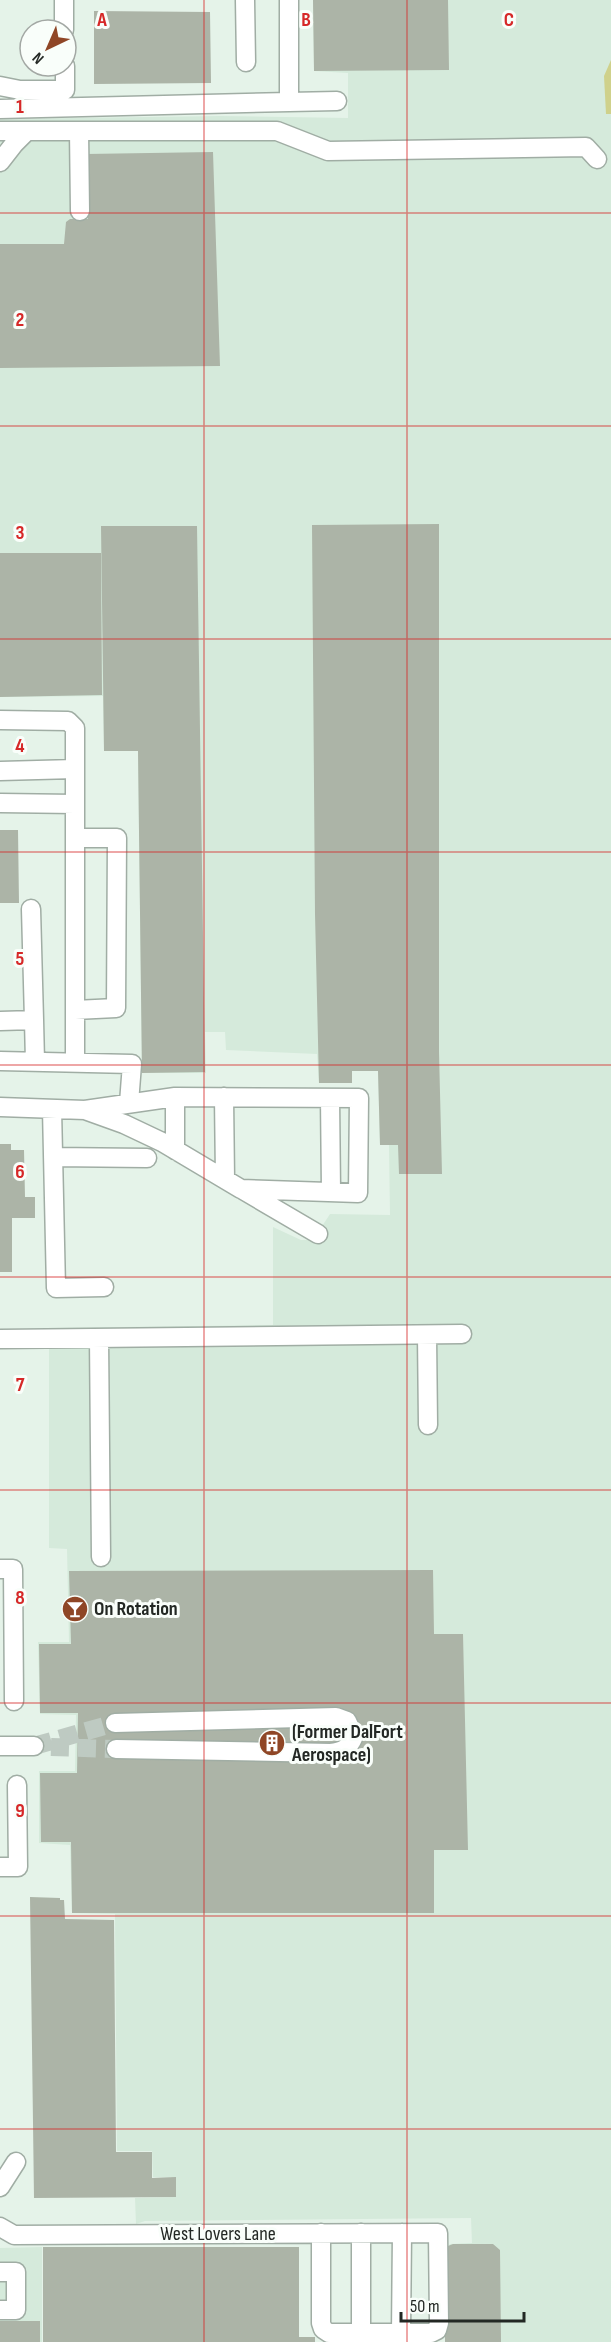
<svg xmlns="http://www.w3.org/2000/svg" width="611" height="2342" viewBox="0 0 611 2342" font-family="'Sofia Sans Condensed',sans-serif">
	<rect width="100%" height="100%" fill="#e5f3e9"/>
	<!-- built -->
	<path fill="#d5eadb" d="M313,0H611V2342H445L444,2254L450,2244L472,2243L471,2218L145,2221L136,2224L135,2198L176,2197V2178L153,2177L152,2151H117L115,1914L72,1913L70,1845L39,1843V1771H75L76,1715L40,1714L38,1642H69L67,1549L49,1548V1328L273,1325V1227L301,1240H313L330,1214L390,1215L389,1145H380L378,1071H352V1083H319L317,1054L226,1050L225,1032H205L206,1073H142L138,751H104L103,696L0,697V119L220,116L348,118V73L314,71Z
		M42,2247V2342H0V2248Z"/>
	<!-- green -->
	<path fill="#cfd18b" d="M611,60V114H606L604,76Z"/>
	<!-- building -->
	<path fill="#acb4a7" d="M313,0H448L449,70L314,71Z
		M94,11L210,12L211,83L94,84Z
		M213,152L220,366L0,368V244H64L66,222L70,219H88L86,154Z
		M439,524V1052L442,1174H399L398,1145H380L378,1071H352V1083H319L315,914L312,525Z
		M101,526H197L205,1072L142,1073L138,751H104Z
		M0,553H101L102,695L0,697Z
		M0,830H18L19,903H0Z
		M0,1144H11V1150H24L25,1197H35V1218H12V1272H0Z
		M433,1570L434,1634H463L468,1850H434V1913H72L71,1842H41L40,1773H77L78,1713H40L39,1644H71L69,1571Z
		M30,1897L60,1898V1900H64L65,1919L114,1920L116,2152H152V2178L176,2177V2197L34,2198Z
		M453,2244H493L500,2250L501,2342H445V2251L448,2246Z
		M43,2247H299V2337H315V2342H43Z
		M0,2321H40V2342H0Z"/>
	<g fill="none" stroke-linecap="round" stroke-linejoin="round">
		<!-- minor-tunnel -->
		<path stroke="#becac2" stroke-width="18" stroke-dasharray="18 9" stroke-linecap="butt" d="M34,1746L115,1723
			M51,1747L116,1749"/>
		<defs>
			<path id="minor" d="M64,0V30
				M245,0L246,62
				M0,86L20,90H65V66
				M289,102L337,101
				M0,109L289,102V0
				M0,131H277L328,151L586,147L597,159
				M79,131L80,211
				M0,162L14,144L27,131
				M0,720L68,721L75,728V1063
				M0,771L75,769
				M0,803L75,804
				M75,838H117L116,1008L75,1010
				M31,909L34,1020
				M0,1021L34,1020L35,1062
				M0,1061L132,1064L129,1103
				M175,1097V1150
				M224,1097L225,1179
				M330,1098L331,1191
				M0,1107L85,1110L175,1097L359,1098L358,1193L241,1189L162,1142L124,1124L85,1110
				M52,1109L56,1288L104,1287
				M53,1157L147,1158
				M243,1190L318,1234
				M427,1335L428,1425
				M99,1338L101,1557
				M0,1339L462,1334
				M0,1569H13L14,1701
				M115,1723L336,1717L347,1721L354,1736C349,1748 344,1751 331,1753L116,1749
				M0,1746H34
				M0,1867H18L17,1785
				M0,2187L16,2162
				M0,2227L14,2235L438,2233L439,2323L437,2330L431,2333H329L323,2329L321,2323V2233
				M361,2233V2333
				M0,2272H16V2310H0
				M401,2333L402,2233"/>
		</defs>
		<!-- minor casing -->
		<use href="#minor" stroke="#a0ada4" stroke-width="21"/>
		<!-- minor -->
		<use href="#minor" stroke="#fff" stroke-width="18"/>
	</g>
	<!-- grid -->
	<path fill="none" stroke="#d62828" stroke-width="1.5" stroke-opacity="0.55" d="M204,0V2342M407,0V2342M0,213H611M0,426H611M0,639H611M0,852H611M0,1065H611M0,1277H611M0,1490H611M0,1703H611M0,1916H611M0,2129H611"/>
	<!-- icons -->
	<defs>
		<symbol id="bar-disc" viewBox="-11 -11 22 22"><circle r="9.5" fill="#8f4626" stroke="#f9fefa"/><path d="M-6-5H6L.8 .8V4.5H3.5V6h-7V4.5H-.8V.8Z" fill="#fff"/></symbol>
		<symbol id="building-disc" viewBox="-11 -11 22 22"><circle r="9.5" fill="#8f4626" stroke="#f9fefa"/><path d="M-4-6H4V6H1V3H-1V6H-4ZM-2.5-4.3h1.7v1.8h-1.7ZM.8-4.3h1.7v1.8H.8ZM-2.5-1h1.7V.8h-1.7ZM.8-1h1.7V.8H.8Z" fill="#fff"/></symbol>
	</defs>
	<g fill-rule="evenodd">
		<use href="#bar-disc" x="60" y="1594" width="30" height="30"/>
		<use href="#building-disc" x="257" y="1728" width="30" height="30"/>
	</g>
	<g text-anchor="middle" dominant-baseline="central" stroke-width="6" stroke-linejoin="round" paint-order="stroke">
		<!-- poi labels -->
		<g font-size="20" font-weight="bold" fill="#232824" stroke="#f9fefa" text-anchor="start">
			<text x="94" y="1609">On Rotation</text>
			<text x="292" y="1732">(Former DalFort<tspan x="292" dy="23">Aerospace)</tspan></text>
		</g>
		<!-- street labels -->
		<g font-size="20" fill="#232824" stroke="#f9fefa">
			<text x="218" y="2234">West Lovers Lane</text>
		</g>
	</g>
	<g font-size="20" text-anchor="middle" font-weight="bold" fill="#d62828" stroke="#f9fefa" stroke-width="6" stroke-linejoin="round" paint-order="stroke">
		<text x="102" y="26">A</text>
		<text x="306" y="26">B</text>
		<text x="509" y="26">C</text>
		<text x="20" y="113">1</text>
		<text x="20" y="326">2</text>
		<text x="20" y="539">3</text>
		<text x="20" y="752">4</text>
		<text x="20" y="965">5</text>
		<text x="20" y="1178">6</text>
		<text x="20" y="1391">7</text>
		<text x="20" y="1604">8</text>
		<text x="20" y="1817">9</text>
	</g>
	<!-- north arrow -->
	<g transform="translate(48 48) rotate(224)"><circle r="28" fill="#f9fefa" stroke="#a3a8a4" stroke-width="1.5"/>
	<path d="M0-4.5L10 22L0 15L-10 22Z" fill="#8f4626"/>
	<text y="-9" font-size="16" font-weight="bold" text-anchor="middle" fill="#232824">N</text>
	</g>
	<!-- scale -->
	<path d="M401 2312v9h123v-9" fill="none" stroke="#232824" stroke-width="3"/>
	<text x="410" y="2312" font-size="18" fill="#232824" stroke="#f9fefa" stroke-width="4.5" paint-order="stroke">50 m</text>
</svg>
